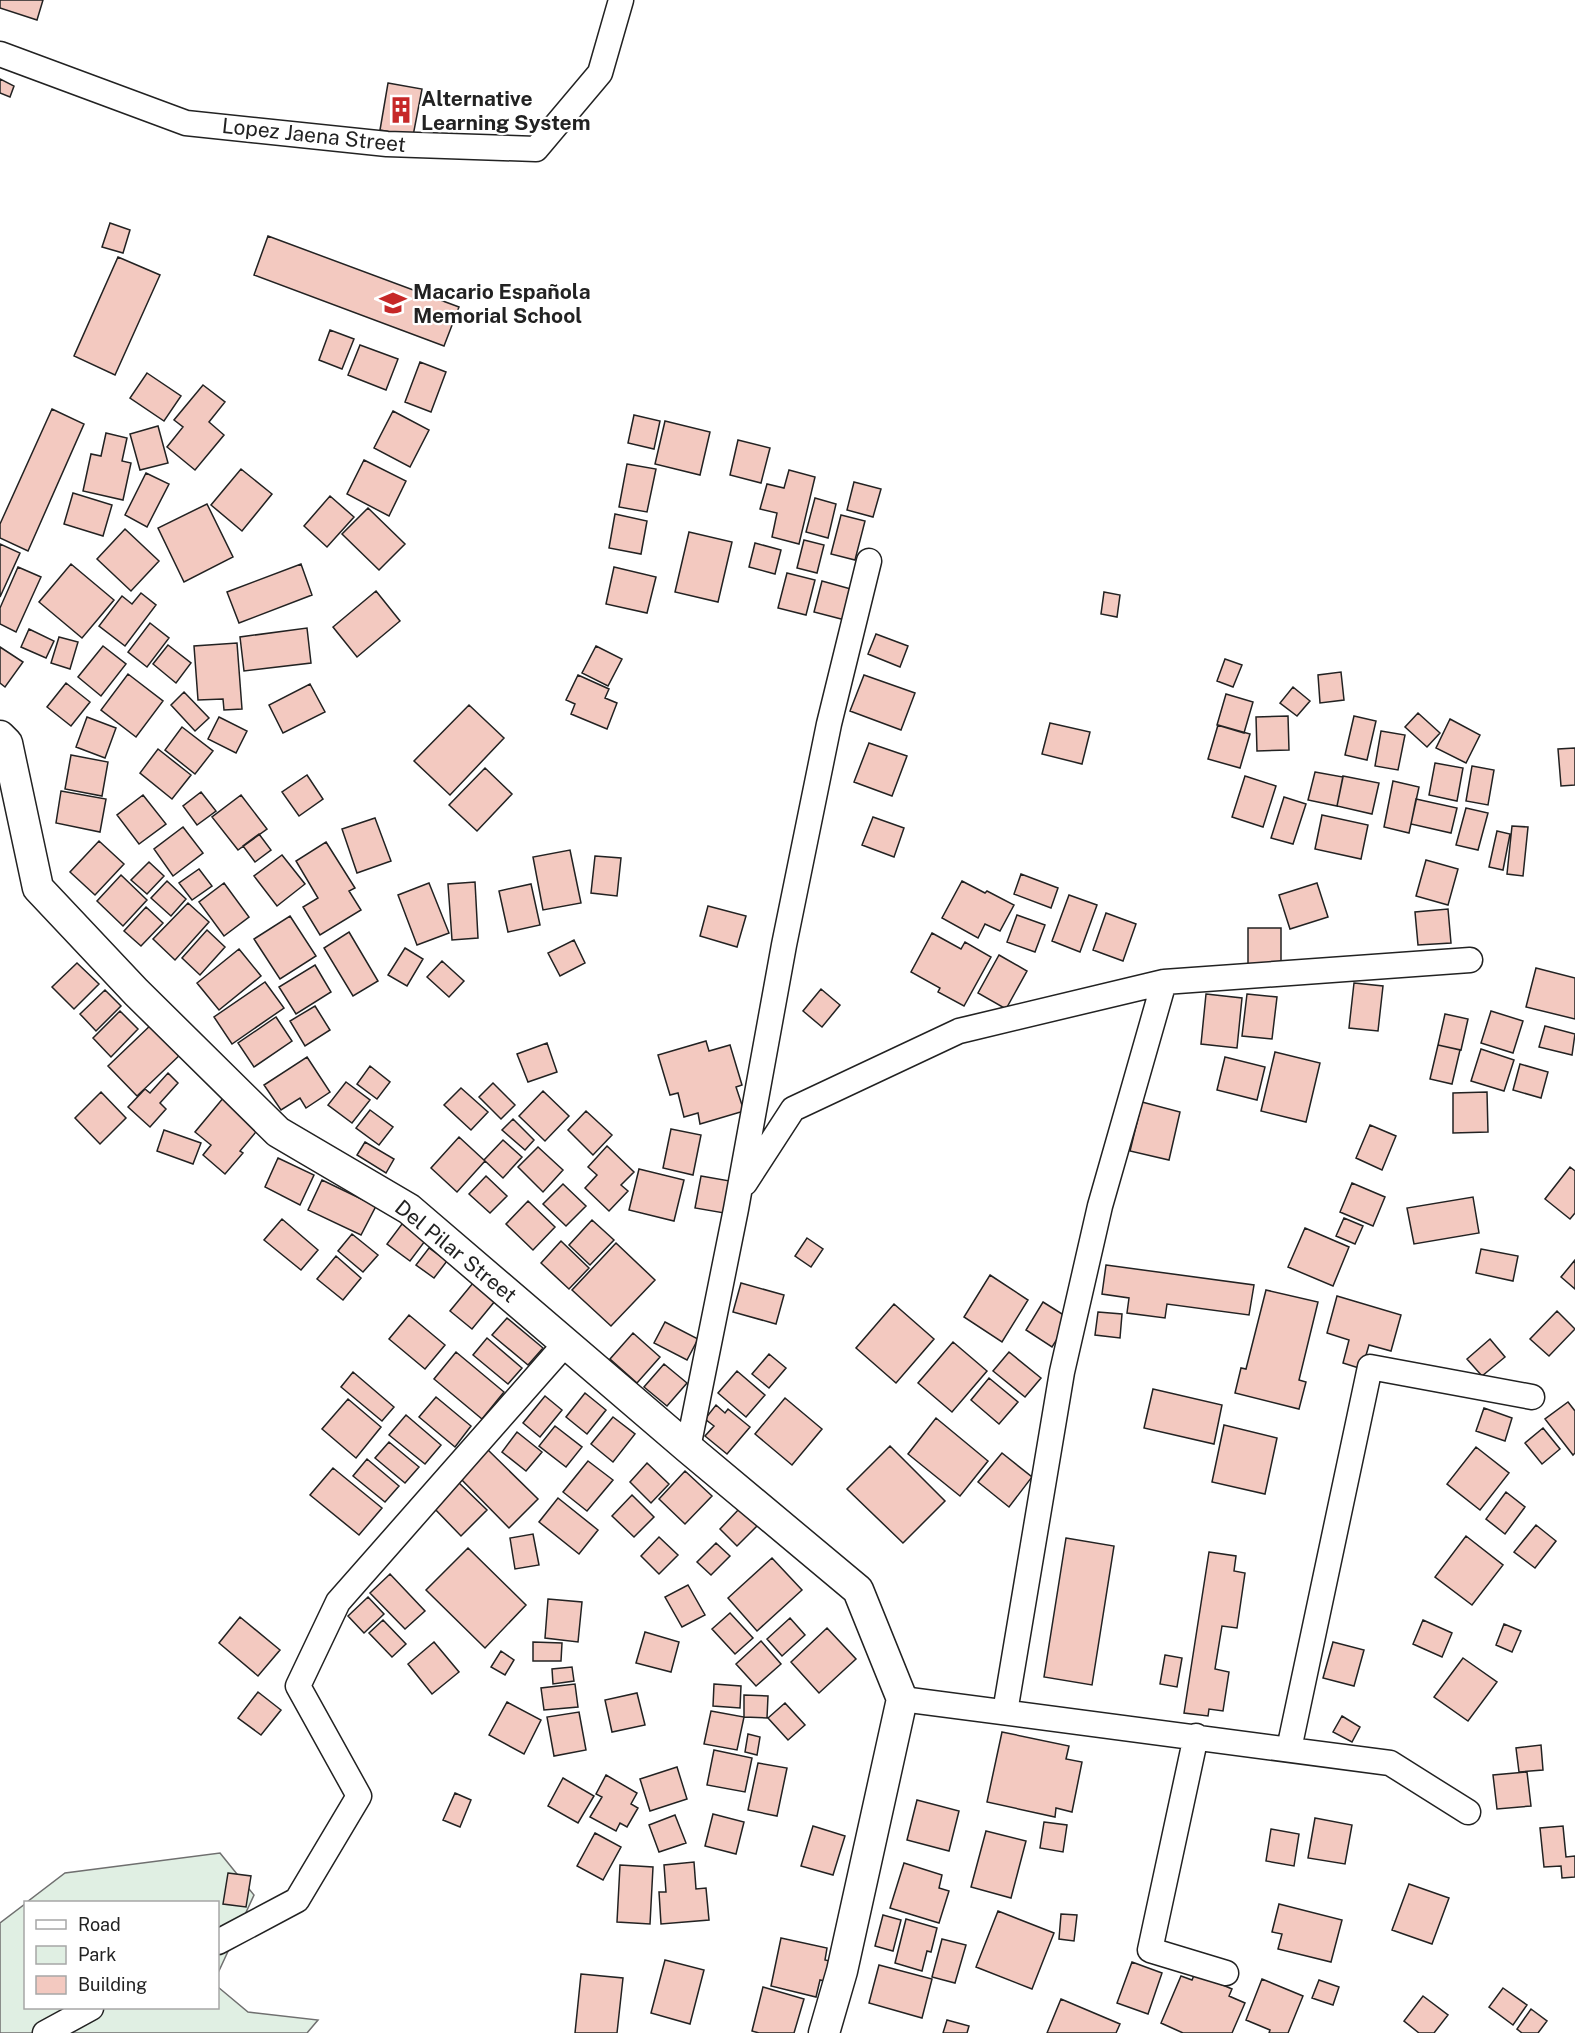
<svg xmlns="http://www.w3.org/2000/svg" width="1575" height="2033" viewBox="0 0 1575 2033" font-family="'Public Sans',sans-serif">
	<rect width="100%" height="100%" fill="#fff"/>
	<!-- green -->
	<path fill="#e0efe3" stroke="#6f6f6f" stroke-width="1.5" d="M220,1853L254,1895L218,1973V1902H27L65,1873Z
		M25,1904L26,2008H218V1987L248,2012L318,2020L307,2033H0V1923Z"/>
	<!-- building -->
	<path fill="#f3c9c0" stroke="#222" stroke-width="1.5" d="M0,0H43L37,20L0,8Z
		M0,79L14,86L10,97L0,93Z
		M388,83L422,89L413,136L380,130Z
		M110,223L130,230L123,253L102,247Z
		M268,236L459,307L444,346L254,275Z
		M118,257L160,275L115,375L74,356Z
		M330,330L354,339L342,369L319,360Z
		M360,345L398,359L386,390L348,375Z
		M420,362L446,372L431,412L405,402Z
		M147,373L181,396L164,421L130,398Z
		M203,385L225,402L209,422L224,435L195,470L167,447L183,427L174,420Z
		M52,409L84,424L28,551L0,538V524Z
		M393,411L429,430L410,467L374,448Z
		M634,415L660,421L654,449L628,443Z
		M665,421L710,432L700,475L655,464Z
		M158,426L168,463L140,470L130,434Z
		M106,433L127,438L122,461L131,463L123,500L83,491L91,454L101,456Z
		M738,440L770,448L761,483L730,475Z
		M364,460L406,481L389,516L347,494Z
		M627,464L656,469L647,512L619,507Z
		M241,469L272,494L242,531L211,505Z
		M789,470L815,477L799,544L772,537L777,513L760,509L767,484L784,488Z
		M146,473L169,484L147,527L125,515Z
		M854,482L881,489L873,517L847,510Z
		M73,493L112,505L103,536L64,524Z
		M330,496L354,517L327,547L304,526Z
		M815,498L836,504L828,538L806,532Z
		M207,504L233,557L184,582L158,528Z
		M368,508L405,544L379,570L342,534Z
		M615,514L647,521L641,554L609,548Z
		M841,515L865,521L855,560L831,554Z
		M125,529L159,561L131,591L97,559Z
		M689,532L732,542L718,602L675,592Z
		M804,540L824,545L817,573L797,568Z
		M755,543L781,550L775,574L749,567Z
		M0,544L20,553L0,597Z
		M71,564L114,600L82,638L39,602Z
		M301,564L312,595L239,623L227,592Z
		M18,567L41,577L16,632L0,624V608Z
		M614,567L656,577L647,613L606,604Z
		M787,573L815,580L806,615L778,608Z
		M822,581L858,591L849,621L814,612Z
		M376,591L400,621L357,657L333,627Z
		M1104,592L1120,595L1117,617L1101,614Z
		M141,593L156,605L125,646L99,626L122,596L132,604Z
		M150,623L169,638L147,667L128,652Z
		M307,628L311,663L244,671L240,637Z
		M29,629L54,641L46,658L21,647Z
		M876,634L908,646L900,667L868,654Z
		M59,637L78,642L70,669L51,663Z
		M237,643L242,709L224,710L223,699L198,700L194,646Z
		M168,645L191,663L176,683L153,664Z
		M103,646L126,664L101,696L78,677Z
		M596,646L622,659L608,686L582,673Z
		M0,647L23,662L5,687L0,683Z
		M1225,659L1242,665L1233,687L1217,681Z
		M1341,672L1344,700L1320,703L1318,675Z
		M128,674L163,701L136,737L101,710Z
		M578,675L609,689L605,698L617,703L607,729L571,714L575,704L566,700Z
		M864,675L915,693L901,730L850,711Z
		M66,683L90,702L71,726L47,707Z
		M310,684L325,712L283,733L269,705Z
		M1293,687L1310,701L1297,716L1280,703Z
		M184,692L209,718L195,731L171,705Z
		M1226,694L1253,702L1244,733L1217,725Z
		M469,705L504,738L450,795L414,761Z
		M1418,713L1440,733L1427,747L1405,727Z
		M1288,716L1289,750L1257,751L1256,717Z
		M1354,716L1376,721L1367,760L1345,755Z
		M87,717L116,728L105,758L76,747Z
		M219,717L247,731L236,753L208,739Z
		M1450,719L1480,735L1466,763L1436,748Z
		M1050,723L1090,732L1082,764L1042,754Z
		M1218,725L1250,734L1240,768L1208,759Z
		M182,727L213,751L195,774L165,750Z
		M1381,731L1405,735L1398,770L1375,766Z
		M869,743L907,756L892,796L854,782Z
		M1575,748V785L1561,786L1558,749Z
		M158,749L191,775L172,799L140,773Z
		M71,755L108,762L102,796L65,789Z
		M1435,763L1463,768L1457,801L1429,795Z
		M1472,766L1494,770L1488,805L1466,801Z
		M485,768L512,794L477,831L449,805Z
		M1315,772L1343,777L1337,806L1308,800Z
		M307,775L323,799L299,816L282,792Z
		M1245,776L1276,786L1263,827L1232,817Z
		M1343,776L1379,783L1372,814L1337,806Z
		M1393,781L1419,787L1409,833L1384,827Z
		M61,791L106,799L100,832L56,823Z
		M201,792L216,811L197,825L183,806Z
		M143,795L166,824L139,844L117,815Z
		M241,795L267,829L238,850L212,817Z
		M1284,797L1306,804L1293,844L1271,838Z
		M1416,799L1457,808L1451,833L1411,824Z
		M1466,808L1488,813L1478,850L1456,845Z
		M1322,815L1368,825L1361,859L1315,849Z
		M873,817L904,828L894,857L862,845Z
		M375,818L391,861L357,873L342,829Z
		M1512,826L1528,827L1523,876L1507,874Z
		M183,827L203,853L173,876L154,849Z
		M1497,831L1510,834L1503,870L1489,867Z
		M259,834L271,850L255,862L243,846Z
		M99,841L124,864L95,895L70,872Z
		M326,842L355,888L349,891L361,910L320,935L303,907L318,898L296,861Z
		M570,850L581,903L543,910L533,857Z
		M282,855L305,884L277,906L254,876Z
		M595,856L621,858L617,896L591,893Z
		M1426,860L1458,869L1448,905L1416,896Z
		M149,862L164,876L147,894L131,880Z
		M199,869L212,886L192,900L179,883Z
		M1021,874L1058,888L1051,908L1014,894Z
		M121,875L147,900L123,926L97,901Z
		M167,881L186,899L171,916L151,898Z
		M962,881L985,893L987,891L1014,905L1000,931L985,924L978,938L942,918Z
		M475,882L478,938L452,940L448,884Z
		M224,883L249,917L224,936L199,902Z
		M429,883L449,933L417,945L398,895Z
		M1317,883L1328,917L1290,929L1279,895Z
		M531,884L540,925L508,932L499,891Z
		M1069,895L1097,905L1080,952L1052,941Z
		M188,903L209,922L175,960L153,939Z
		M708,906L746,916L737,947L700,936Z
		M146,907L163,923L141,946L124,931Z
		M1448,909L1451,943L1418,945L1415,912Z
		M1106,913L1136,924L1123,961L1093,950Z
		M1017,915L1045,925L1035,952L1007,942Z
		M290,916L316,956L280,979L254,939Z
		M1248,928H1281V967H1248Z
		M207,930L225,947L200,975L182,958Z
		M349,932L378,981L353,996L324,948Z
		M932,933L961,949L965,942L991,957L964,1006L938,992L940,988L911,972Z
		M574,940L585,963L560,976L548,953Z
		M405,948L423,959L407,986L388,975Z
		M239,949L261,976L219,1010L197,983Z
		M999,955L1027,971L1006,1009L978,993Z
		M442,961L464,981L449,997L427,977Z
		M77,963L99,984L74,1009L52,987Z
		M315,965L331,992L296,1014L279,987Z
		M1536,968L1575,978V1019L1526,1007Z
		M265,982L284,1008L232,1044L214,1017Z
		M1354,983L1383,986L1378,1031L1349,1028Z
		M821,989L840,1005L822,1027L803,1011Z
		M105,990L121,1006L96,1031L80,1014Z
		M1206,994L1242,998L1237,1048L1201,1044Z
		M1247,994L1277,997L1272,1039L1242,1036Z
		M315,1006L330,1030L305,1046L290,1021Z
		M120,1011L138,1029L111,1057L93,1038Z
		M1491,1011L1523,1021L1513,1053L1481,1043Z
		M1445,1014L1468,1019L1461,1050L1438,1045Z
		M276,1017L292,1041L254,1067L238,1043Z
		M155,1021L183,1052L137,1096L108,1066Z
		M1545,1026L1575,1034L1572,1055L1539,1047Z
		M706,1041L709,1051L730,1045L742,1085L736,1087L744,1111L700,1124L698,1113L684,1117L678,1093L670,1095L658,1055Z
		M547,1043L557,1072L528,1082L517,1054Z
		M1438,1045L1460,1050L1452,1084L1430,1079Z
		M1481,1049L1514,1060L1504,1091L1471,1081Z
		M1275,1052L1320,1063L1306,1122L1261,1111Z
		M307,1057L330,1092L306,1108L300,1098L281,1110L264,1085Z
		M1225,1057L1265,1067L1257,1100L1217,1090Z
		M1520,1064L1548,1072L1541,1098L1513,1090Z
		M370,1066L390,1082L377,1099L357,1084Z
		M168,1073L178,1083L160,1103L166,1109L150,1127L128,1107L145,1089L150,1093Z
		M346,1082L370,1100L352,1123L328,1105Z
		M493,1083L515,1105L501,1119L479,1097Z
		M461,1088L488,1112L471,1130L444,1105Z
		M543,1091L569,1116L545,1141L519,1116Z
		M101,1092L126,1118L100,1144L75,1118Z
		M1487,1092L1488,1132L1453,1133V1093Z
		M224,1097L260,1127L240,1151L243,1153L225,1174L203,1155L211,1145L195,1132Z
		M1142,1102L1180,1112L1169,1160L1130,1151Z
		M370,1110L393,1127L379,1145L356,1128Z
		M586,1111L612,1135L593,1155L568,1130Z
		M513,1119L534,1140L525,1150L502,1130Z
		M1370,1125L1396,1136L1382,1170L1356,1158Z
		M671,1129L701,1135L693,1175L663,1168Z
		M164,1130L201,1143L193,1164L157,1151Z
		M459,1137L485,1161L457,1192L431,1168Z
		M503,1140L522,1157L503,1178L484,1160Z
		M365,1142L394,1159L386,1173L357,1155Z
		M607,1146L634,1172L621,1185L628,1191L609,1211L585,1188L597,1175L588,1167Z
		M538,1147L563,1170L543,1192L518,1167Z
		M278,1158L314,1175L300,1205L265,1187Z
		M1570,1167L1575,1171V1213L1570,1219L1545,1199Z
		M639,1169L684,1180L674,1221L629,1210Z
		M486,1176L507,1196L490,1213L469,1194Z
		M701,1176L730,1181L724,1213L695,1208Z
		M322,1180L376,1206L361,1235L308,1210Z
		M1352,1183L1385,1197L1373,1226L1340,1212Z
		M563,1184L586,1206L566,1226L543,1204Z
		M1473,1197L1479,1233L1414,1244L1407,1208Z
		M528,1201L555,1227L533,1250L506,1224Z
		M1344,1218L1363,1226L1355,1244L1336,1236Z
		M282,1219L318,1250L301,1270L264,1240Z
		M592,1220L614,1240L590,1265L569,1245Z
		M402,1224L425,1241L410,1261L387,1244Z
		M1305,1228L1349,1247L1333,1286L1288,1267Z
		M352,1234L378,1255L363,1272L338,1251Z
		M807,1238L823,1249L811,1267L795,1256Z
		M561,1241L589,1268L569,1289L541,1263Z
		M616,1243L655,1280L611,1326L572,1290Z
		M429,1248L447,1261L434,1278L416,1265Z
		M1481,1249L1518,1256L1513,1281L1476,1273Z
		M336,1256L361,1278L343,1300L317,1279Z
		M1575,1260V1289L1561,1277Z
		M1106,1265L1254,1285L1249,1315L1167,1304L1165,1318L1127,1313L1129,1298L1102,1294Z
		M990,1275L1028,1300L1002,1342L964,1317Z
		M473,1283L495,1301L472,1329L450,1311Z
		M741,1283L784,1295L776,1324L733,1312Z
		M1266,1290L1318,1302L1299,1380L1306,1382L1299,1409L1235,1393L1241,1368L1246,1369Z
		M1337,1296L1401,1315L1391,1351L1369,1345L1362,1369L1343,1363L1349,1340L1327,1333Z
		M1043,1302L1070,1319L1052,1347L1026,1330Z
		M894,1304L934,1339L896,1383L856,1348Z
		M1557,1311L1575,1329L1549,1356L1530,1339Z
		M1098,1312L1122,1314L1120,1338L1095,1335Z
		M409,1315L445,1345L425,1369L389,1339Z
		M507,1318L543,1348L528,1365L492,1335Z
		M665,1322L698,1339L687,1360L654,1343Z
		M633,1333L660,1357L637,1383L610,1359Z
		M487,1338L522,1368L508,1384L473,1355Z
		M1490,1339L1505,1357L1482,1376L1467,1359Z
		M953,1342L987,1371L952,1412L918,1383Z
		M456,1352L504,1392L482,1419L434,1379Z
		M1009,1352L1041,1378L1025,1397L993,1371Z
		M769,1354L786,1368L769,1388L752,1374Z
		M664,1364L687,1383L667,1406L644,1387Z
		M737,1371L765,1395L746,1417L718,1393Z
		M353,1372L394,1407L382,1421L341,1387Z
		M989,1378L1018,1402L999,1424L971,1400Z
		M1153,1389L1222,1405L1214,1444L1144,1428Z
		M585,1393L606,1410L587,1434L566,1417Z
		M545,1396L562,1410L540,1437L523,1423Z
		M436,1397L471,1426L455,1447L419,1417Z
		M785,1398L822,1429L792,1465L755,1434Z
		M348,1399L381,1427L356,1458L322,1429Z
		M1568,1402L1575,1411V1453L1573,1455L1545,1419Z
		M716,1405L725,1413L728,1409L750,1427L727,1454L705,1436L714,1426L705,1419Z
		M1484,1408L1512,1418L1505,1441L1476,1431Z
		M406,1415L441,1445L425,1464L389,1435Z
		M613,1417L635,1434L613,1462L591,1444Z
		M936,1418L988,1461L960,1496L908,1454Z
		M1224,1425L1277,1438L1265,1494L1212,1482Z
		M555,1426L582,1447L566,1467L539,1446Z
		M1543,1428L1560,1449L1542,1464L1525,1443Z
		M517,1432L542,1452L526,1471L502,1452Z
		M389,1442L419,1467L405,1483L375,1458Z
		M890,1446L945,1501L903,1543L847,1489Z
		M1476,1447L1509,1473L1480,1510L1447,1484Z
		M487,1449L538,1499L509,1528L459,1477Z
		M1002,1453L1032,1477L1009,1507L978,1482Z
		M367,1459L399,1486L385,1502L353,1476Z
		M588,1461L613,1480L587,1511L563,1492Z
		M647,1463L669,1484L651,1503L630,1482Z
		M333,1468L382,1508L359,1535L310,1495Z
		M685,1471L712,1496L685,1524L659,1499Z
		M457,1481L487,1510L461,1536L432,1506Z
		M1506,1492L1525,1507L1505,1534L1486,1519Z
		M632,1495L654,1517L634,1537L612,1516Z
		M558,1498L598,1530L579,1554L539,1522Z
		M740,1508L758,1525L737,1546L720,1529Z
		M1536,1525L1556,1541L1535,1568L1514,1552Z
		M533,1534L539,1565L515,1569L510,1538Z
		M1466,1536L1503,1565L1472,1605L1435,1577Z
		M659,1537L678,1555L659,1574L641,1556Z
		M1066,1538L1114,1546L1092,1685L1044,1677Z
		M716,1543L730,1556L711,1575L697,1562Z
		M468,1548L526,1605L485,1648L426,1590Z
		M1209,1552L1236,1556L1234,1571L1245,1573L1237,1628L1222,1626L1215,1669L1229,1672L1223,1711L1209,1709L1208,1716L1184,1713Z
		M772,1558L802,1590L757,1631L728,1598Z
		M390,1574L425,1611L405,1629L370,1593Z
		M688,1585L705,1615L682,1627L665,1597Z
		M368,1597L384,1614L364,1633L348,1616Z
		M548,1599L582,1602L578,1642L545,1638Z
		M730,1613L753,1638L735,1654L712,1629Z
		M240,1617L280,1650L258,1676L219,1643Z
		M790,1618L805,1635L782,1656L767,1639Z
		M383,1620L406,1644L392,1657L369,1633Z
		M1423,1620L1452,1633L1442,1657L1413,1644Z
		M1504,1624L1521,1631L1512,1652L1496,1645Z
		M827,1628L856,1659L819,1693L791,1662Z
		M645,1632L679,1642L671,1672L636,1663Z
		M761,1641L781,1664L756,1686L736,1664Z
		M434,1642L459,1672L432,1694L408,1664Z
		M533,1642L562,1643L561,1661H533Z
		M1333,1642L1364,1650L1354,1686L1323,1678Z
		M501,1651L514,1660L505,1675L491,1667Z
		M1165,1655L1182,1658L1177,1687L1160,1684Z
		M1463,1658L1497,1682L1468,1721L1434,1697Z
		M572,1667L574,1681L553,1684L552,1669Z
		M575,1684L578,1707L544,1710L541,1688Z
		M714,1684L741,1686L740,1708L713,1706Z
		M258,1692L281,1710L261,1735L238,1718Z
		M637,1693L645,1725L612,1732L605,1700Z
		M744,1695L768,1696L767,1718L744,1717Z
		M507,1702L541,1720L524,1754L489,1735Z
		M785,1703L805,1725L788,1740L768,1718Z
		M711,1711L744,1717L737,1750L704,1744Z
		M579,1712L586,1750L554,1756L547,1717Z
		M1342,1716L1360,1727L1352,1742L1333,1732Z
		M1002,1732L1069,1746L1066,1759L1082,1762L1072,1812L1056,1808L1055,1817L987,1802Z
		M748,1734L760,1737L757,1755L745,1752Z
		M1541,1745L1543,1770L1519,1772L1516,1748Z
		M714,1750L752,1758L745,1792L707,1785Z
		M758,1763L787,1768L777,1816L748,1810Z
		M677,1767L687,1799L650,1811L640,1779Z
		M1527,1772L1531,1806L1497,1809L1493,1775Z
		M606,1775L637,1793L631,1804L638,1808L627,1827L620,1823L616,1831L590,1817L602,1797L596,1794Z
		M563,1778L594,1796L578,1823L548,1806Z
		M455,1793L471,1800L460,1827L443,1820Z
		M917,1800L959,1811L949,1851L907,1840Z
		M713,1814L744,1822L736,1854L705,1846Z
		M675,1815L686,1843L659,1852L649,1825Z
		M1315,1818L1352,1825L1345,1864L1308,1858Z
		M1044,1822L1067,1825L1063,1852L1040,1848Z
		M813,1826L845,1836L833,1875L801,1866Z
		M1563,1826L1566,1857L1575,1856V1877L1562,1878L1561,1866L1544,1867L1540,1828Z
		M1271,1829L1299,1834L1294,1866L1266,1861Z
		M986,1831L1026,1841L1011,1898L971,1887Z
		M595,1833L621,1847L603,1880L577,1866Z
		M694,1862L696,1889L706,1888L709,1920L661,1924L659,1892H666L664,1865Z
		M904,1863L942,1875L939,1888L949,1891L939,1923L890,1908Z
		M620,1865L653,1867L650,1924L617,1922Z
		M228,1873L251,1876L246,1907L223,1904Z
		M1409,1884L1449,1898L1432,1944L1392,1930Z
		M1279,1904L1342,1920L1331,1962L1278,1949L1282,1934L1272,1932Z
		M998,1911L1054,1933L1032,1989L976,1967Z
		M1061,1914L1077,1915L1074,1941L1059,1939Z
		M883,1915L901,1920L893,1951L875,1946Z
		M906,1919L937,1928L931,1952L927,1951L922,1971L895,1963Z
		M781,1938L827,1948L825,1960L834,1962L829,1982L820,1980L816,1997L771,1986Z
		M942,1939L966,1945L955,1983L932,1977Z
		M665,1960L704,1970L690,2024L651,2013Z
		M1132,1962L1162,1973L1148,2014L1117,2003Z
		M879,1965L932,1979L922,2018L869,2003Z
		M1195,1973L1232,1989L1229,1996L1245,2003L1232,2033H1183L1161,2023L1181,1976L1192,1980Z
		M581,1974L623,1978L617,2033H575Z
		M1262,1979L1303,1996L1288,2033H1269L1270,2030L1246,2020Z
		M1319,1980L1339,1987L1333,2005L1312,1998Z
		M763,1987L804,1999L794,2033H759L752,2031Z
		M1503,1988L1527,2005L1513,2025L1489,2007Z
		M1423,1996L1448,2015L1434,2033H1419L1404,2021Z
		M1061,1999L1120,2024L1116,2033H1047Z
		M1531,2009L1547,2021L1538,2033H1522L1517,2029Z
		M947,2020L969,2026L967,2033H943Z"/>
	<g fill="none" stroke-linecap="round" stroke-linejoin="round">
		<defs>
			<path id="minor" d="M0,54L186,123L387,144L536,149L600,73L621,0
				M745,1183L793,1109L959,1031L1164,982L1470,960
				M688,1448L736,1209L784,945L829,724L869,561
				M902,1699L1390,1763L1468,1812
				M1005,1712L1062,1372L1100,1206L1164,982
				M1196,1736L1150,1950L1226,1973
				M1289,1749L1370,1367L1532,1397
				M218,1942L297,1900L359,1796L298,1686L338,1602L566,1343
				M45,2033L91,2008"/>
			<path id="tertiary" d="M0,736L7,743L38,888L136,992L278,1132L409,1209L688,1448L858,1590L902,1699L842,1971L824,2033"/>
		</defs>
		<!-- minor casing -->
		<use href="#minor" stroke="#222" stroke-width="27"/>
		<!-- tertiary casing -->
		<use href="#tertiary" stroke="#222" stroke-width="33"/>
		<!-- minor -->
		<use href="#minor" stroke="#fff" stroke-width="24"/>
		<!-- tertiary -->
		<use href="#tertiary" stroke="#fff" stroke-width="30"/>
	</g>
	<!-- icons -->
	<defs>
		<symbol id="building-bare" viewBox="-9 -9 18 18"><path d="M-4-6H4V6H1V3H-1V6H-4ZM-2.5-4.3h1.7v1.8h-1.7ZM.8-4.3h1.7v1.8H.8ZM-2.5-1h1.7V.8h-1.7ZM.8-1h1.7V.8H.8Z" fill="#c62828" stroke="#fff" stroke-width="2.5" paint-order="stroke"/></symbol>
		<symbol id="school-bare" viewBox="-9 -9 18 18"><path d="M0-5L7-2L0 1L-7-2ZM-4 1L0 2.5L4 1V4Q0 6-4 4Z" fill="#c62828" stroke="#fff" stroke-width="2.5" paint-order="stroke"/></symbol>
	</defs>
	<g fill-rule="evenodd">
		<use href="#building-bare" x="382" y="91" width="38" height="38"/>
		<use href="#school-bare" x="374" y="284" width="38" height="38"/>
	</g>
	<g text-anchor="middle" dominant-baseline="central" stroke-width="4.5" stroke-linejoin="round" paint-order="stroke">
		<!-- poi labels -->
		<g font-size="21" font-weight="bold" fill="#222" stroke="#fff" text-anchor="start">
			<text x="421" y="98">Alternative<tspan x="421" dy="24">Learning System</tspan></text>
			<text x="413" y="291">Macario Española<tspan x="413" dy="24">Memorial School</tspan></text>
		</g>
		<!-- street labels -->
		<g font-size="21" fill="#222" stroke="#fff">
			<text transform="translate(314 135) rotate(6)">Lopez Jaena Street</text>
			<text transform="translate(456 1251) rotate(39)">Del Pilar Street</text>
		</g>
	</g>
	<!-- legend -->
	<rect x="24" y="1901" width="195" height="108" fill="#ffffff" stroke="#a7a7a7" stroke-width="1.5"/>
	<rect x="36" y="1920" width="30" height="9" fill="#ffffff" stroke="#a7a7a7" stroke-width="1.5"/>
	<text x="78" y="1931" font-size="18" fill="#222222">Road</text>
	<rect x="36" y="1946" width="30" height="18" fill="#e0efe3" stroke="#a7a7a7" stroke-width="1.5"/>
	<text x="78" y="1961" font-size="18" fill="#222222">Park</text>
	<rect x="36" y="1976" width="30" height="18" fill="#f3c9c0" stroke="#a7a7a7" stroke-width="1.5"/>
	<text x="78" y="1991" font-size="18" fill="#222222">Building</text>
</svg>
